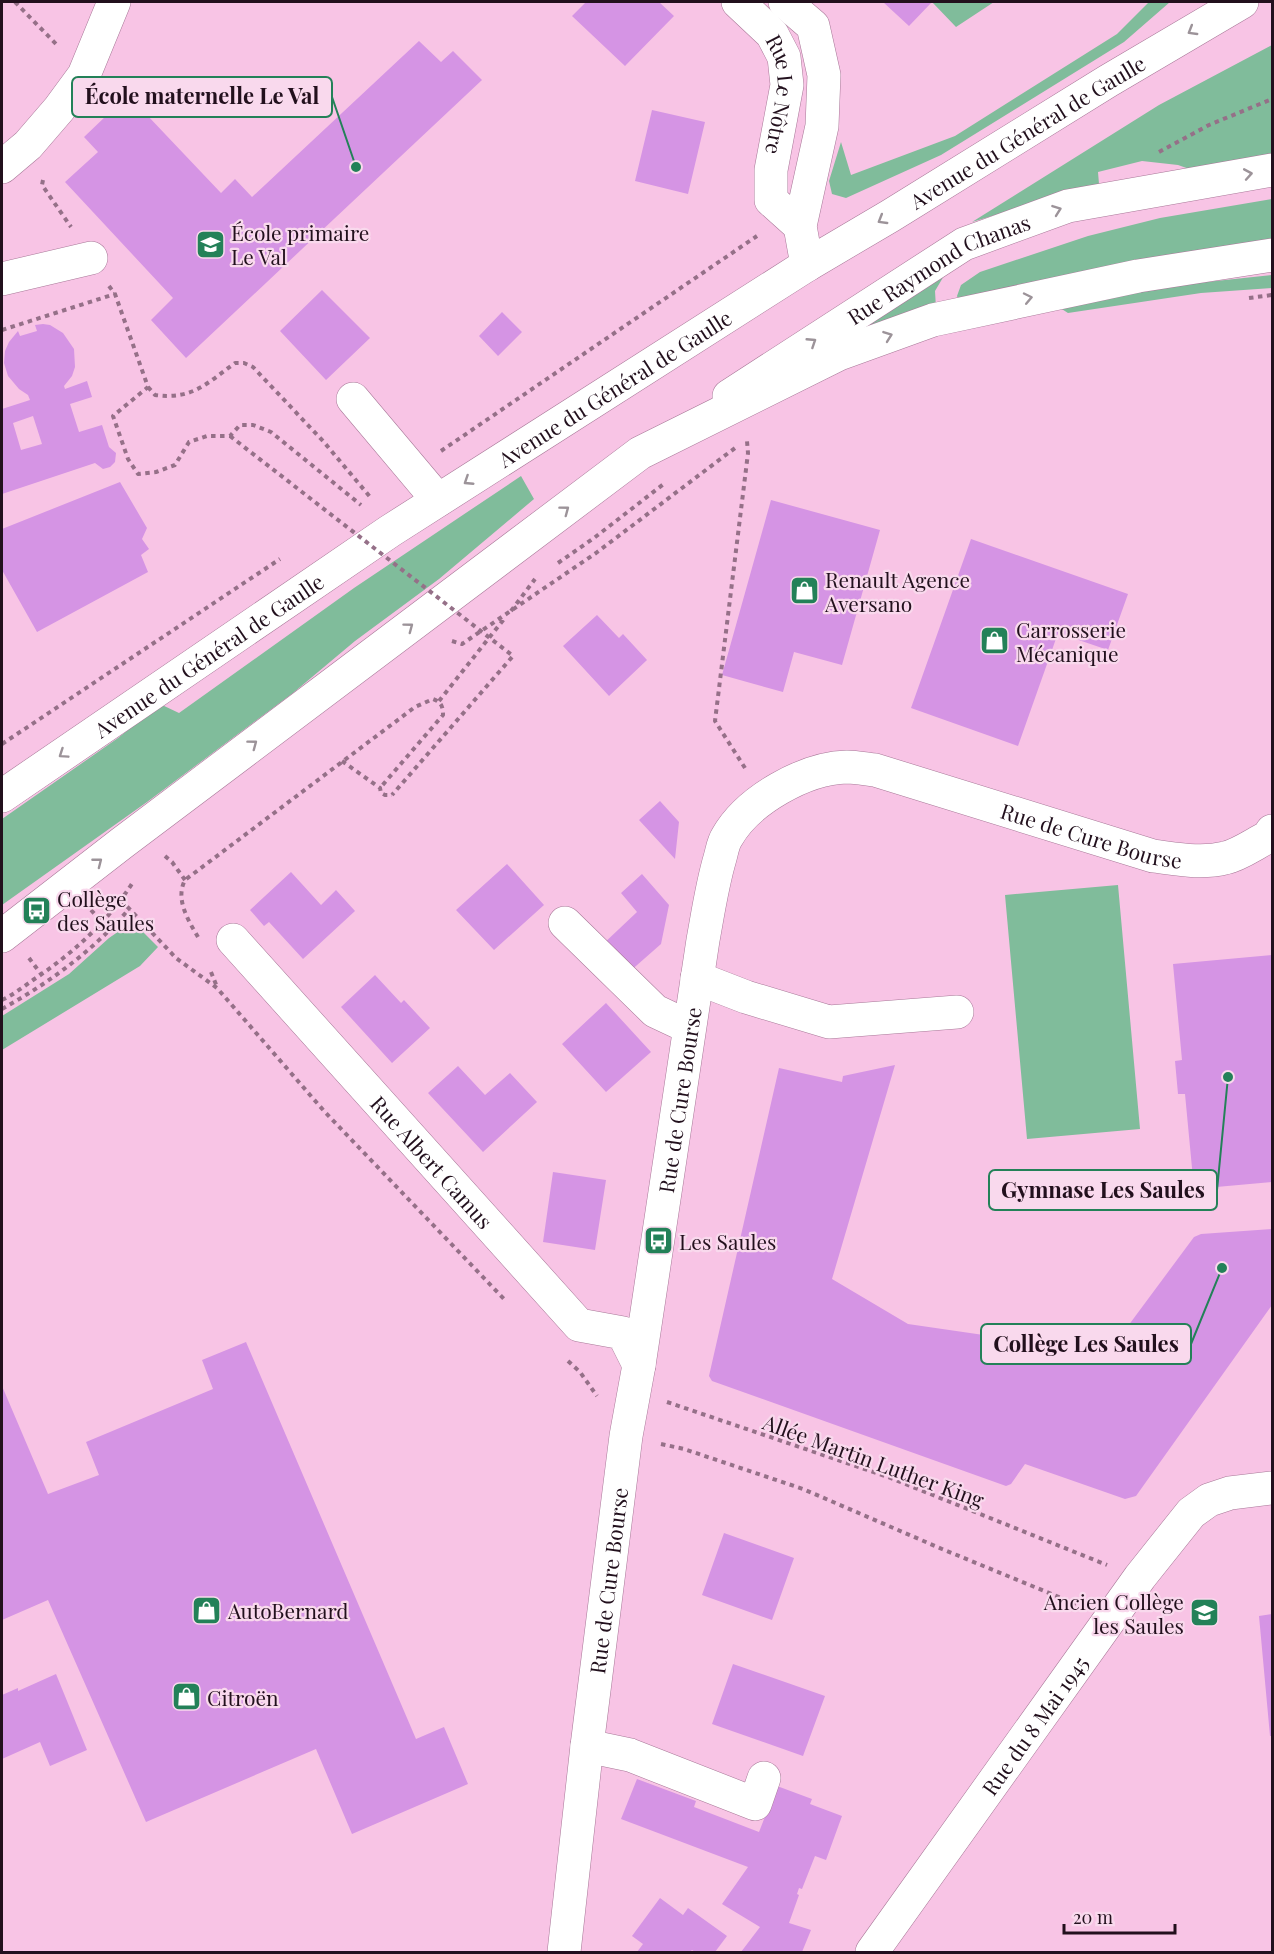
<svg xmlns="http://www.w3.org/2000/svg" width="1274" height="1954" viewBox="0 0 1274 1954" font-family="'Playfair Display',serif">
	<rect width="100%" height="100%" fill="#f8c4e5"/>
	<!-- green -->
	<path fill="#80bc9b" d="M932,2H994L956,27Z
		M1149,2H1170L1124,42L941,155L846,198L832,194L829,181L841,142L851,175L955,136L1117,34Z
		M1272,45V158L1198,172L1178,165L1142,161L1098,172L1099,184L972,222L1159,105Z
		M1272,199V245L960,304L957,296L961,285L980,272L1088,236L1160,218Z
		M948,269L935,291L936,308L844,343Z
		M1272,275V288L1201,293L1068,313L1057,306L1197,283Z
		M521,476L534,499L439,579L355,641L293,693L147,802L2,905V819L118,738L160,704L179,713L354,588Z
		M1118,885L1140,1129L1027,1139L1005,895Z
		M128,925L139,928L158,947L140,966L2,1050V1016L69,974L109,938Z"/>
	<!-- building -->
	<path fill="#d594e4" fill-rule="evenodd" d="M586,2H659L674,16L625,66L572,16Z
		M883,2H932L909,26Z
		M419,41L441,62L453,51L482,80L186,358L151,320L173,298L65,182L98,152L84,137L128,95L221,193L235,179L252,197Z
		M652,110L705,122L688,194L635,181Z
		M322,290L370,338L326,380L280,331Z
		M502,312L522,332L498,356L479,336Z
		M43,324L50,325L63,333L74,349L75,367L72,376L64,386L65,389L87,381L92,397L70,404L79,432L102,425L109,447L116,453L115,462L110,467L103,469L95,463L2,494V409L30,400L28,395L19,389L8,376L4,363L5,351L9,342L18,331L20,336L37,331L35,325ZM33,416L42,444L21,450L13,423Z
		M120,482L147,528L142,539L149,549L141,555L148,572L37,632L2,570V529Z
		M771,500L880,530L842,665L794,652L783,692L722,675Z
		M971,539L1128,594L1108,650L1058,633L1018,746L911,708Z
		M597,615L619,638L623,634L647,660L609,696L563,646Z
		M660,801L679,822L675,859L639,820Z
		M507,864L544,905L494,950L456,910Z
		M291,872L321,905L336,890L355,911L303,959L269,922L264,926L250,910Z
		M642,874L669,905L661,944L628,973L601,946L637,912L621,893Z
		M1272,955V1182L1194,1189L1185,1094H1178L1175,1061L1182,1060L1173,964Z
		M375,975L401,1003L404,1000L430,1028L392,1063L341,1007Z
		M606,1003L651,1052L606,1092L562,1044Z
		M895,1065L832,1279L908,1324L1108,1353L1194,1237L1201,1234L1272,1229V1305L1136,1496L1125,1499L1025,1464L1011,1484L1006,1486L712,1381L709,1376L779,1068L842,1082L843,1076Z
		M458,1066L485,1095L510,1073L537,1102L483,1152L428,1093Z
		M553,1172L606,1180L595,1250L543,1242Z
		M246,1342L416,1739L444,1727L468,1784L352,1834L316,1749L146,1822L48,1600L2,1620V1386L48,1494L99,1475L86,1442L213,1389L202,1360Z
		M724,1533L794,1558L772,1620L702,1595Z
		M1272,1614V1736H1270L1259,1616Z
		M733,1664L825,1696L803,1756L712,1724Z
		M56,1674L87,1750L50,1766L40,1742L2,1759V1695L18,1688V1691Z
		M637,1779L696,1801L694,1807L759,1832L777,1786L812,1799L810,1804L842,1816L826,1860L815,1856L802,1889L799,1888L797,1894L799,1895L789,1923L811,1930L802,1952H741L760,1927L722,1904L748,1867L621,1819Z
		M660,1898L683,1915L688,1908L727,1936L715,1952H695L692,1950L690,1952H637L643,1944L632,1936Z"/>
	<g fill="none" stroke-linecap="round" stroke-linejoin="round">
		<defs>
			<g id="minor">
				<path id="s1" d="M738,2L772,34L784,57L787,85L771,170V200L800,226"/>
				<path d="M785,2L813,26L824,75L822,126L800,226L807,265"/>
				<path d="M2,167L28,145L59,109L84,75L114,2"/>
				<path d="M2,279L91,258"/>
				<path id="s2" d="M729,396L964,244L1068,206L1272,170"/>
				<path d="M353,399L438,500"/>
				<path d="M565,923L655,1011L689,1027"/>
				<path id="s3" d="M233,940L579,1325L623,1333L639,1365"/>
				<path d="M697,978L746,997L829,1022L957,1012"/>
				<path d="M587,1746L630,1755L755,1804L764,1778"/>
				<path id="s4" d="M564,1952L587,1746L626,1436L639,1365L703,940C708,913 712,885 720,858C722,851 723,843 727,837C748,800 805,768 847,767C856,767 866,769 875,770L1153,856C1177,859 1201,864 1225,858C1239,855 1254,844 1268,837L1272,831"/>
				<path id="s5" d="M872,1952L1140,1577L1191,1513L1209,1500L1230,1493L1272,1488"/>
			</g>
			<g id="major">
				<path id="s6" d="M2,796L390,531L807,265L890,216L1108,81L1242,2"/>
				<path d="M2,936L122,843L640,453L839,354L933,320L1138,276L1272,255"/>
			</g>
		</defs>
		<!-- minor casing -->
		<use href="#minor" stroke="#a87898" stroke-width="34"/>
		<!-- major casing -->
		<use href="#major" stroke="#a87898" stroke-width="34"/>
		<!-- path -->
		<path stroke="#957088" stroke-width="4" stroke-dasharray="4.5 4.5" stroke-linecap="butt" d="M15,2L58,46
			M1159,152L1209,125L1272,99
			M43,180L42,185L71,227
			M109,286L115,294L148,387L113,416L128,459L138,474L156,472L175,465L189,442L207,436H230L240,425H253L271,432L361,505
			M1249,298L1272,295
			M2,330L115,294
			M148,387L155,395C192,400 206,384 235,363H244L253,367L323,441L371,498
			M441,451L757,236
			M558,563L594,538L665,483
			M511,611L535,579
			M452,641L462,644L596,553L735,448
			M439,701L504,619
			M2,744L280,559
			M342,761L380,788L381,793L385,795H392
			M745,768L715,721L748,453L747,441
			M165,856L172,862L185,880
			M121,900L176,958L217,988L324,1111L504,1299
			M91,910L102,922
			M198,937C188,920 175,899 185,880L415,707L433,699C441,702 443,706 443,715L380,788
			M29,958L41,974
			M211,972L217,987
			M2,1000C13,995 23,987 33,980C72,954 108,922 133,882
			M2,1009C49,983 94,950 129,909
			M568,1361L580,1372L597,1396
			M667,1402L888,1477L1107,1565
			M661,1444L684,1449L803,1489L942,1549L1076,1604"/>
		<!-- minor -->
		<use href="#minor" stroke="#fff" stroke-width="33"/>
		<!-- major -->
		<use href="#major" stroke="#fff" stroke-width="33"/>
		<!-- path-bridge -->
		<path stroke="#957088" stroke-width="4" stroke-dasharray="4.5 4.5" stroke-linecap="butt" d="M230,436L513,656L392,795"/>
	</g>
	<!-- one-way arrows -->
	<defs><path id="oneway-chevron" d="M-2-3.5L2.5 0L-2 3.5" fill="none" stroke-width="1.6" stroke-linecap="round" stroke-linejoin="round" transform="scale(1.5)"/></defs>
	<g stroke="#9c9399">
		<use href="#oneway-chevron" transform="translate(1192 31) rotate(149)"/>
		<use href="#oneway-chevron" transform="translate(1248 174) rotate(-10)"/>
		<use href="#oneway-chevron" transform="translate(1057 210) rotate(-20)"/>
		<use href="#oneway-chevron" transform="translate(882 220) rotate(149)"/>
		<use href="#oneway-chevron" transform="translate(1028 298) rotate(-12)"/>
		<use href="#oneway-chevron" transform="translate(888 336) rotate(-20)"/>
		<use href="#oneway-chevron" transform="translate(812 342) rotate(-33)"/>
		<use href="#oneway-chevron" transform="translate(468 481) rotate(147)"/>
		<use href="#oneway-chevron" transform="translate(565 510) rotate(-37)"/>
		<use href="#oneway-chevron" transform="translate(409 627) rotate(-37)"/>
		<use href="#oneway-chevron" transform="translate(253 744) rotate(-37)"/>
		<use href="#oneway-chevron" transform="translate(63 754) rotate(146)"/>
		<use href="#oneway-chevron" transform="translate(98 862) rotate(-38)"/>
	</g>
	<!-- icons -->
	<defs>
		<symbol id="school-square" viewBox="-11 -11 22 22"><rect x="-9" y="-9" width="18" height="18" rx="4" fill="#238158" stroke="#f9d9ed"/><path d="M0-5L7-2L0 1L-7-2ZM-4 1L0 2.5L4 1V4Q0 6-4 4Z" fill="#fff"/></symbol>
		<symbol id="shop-square" viewBox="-11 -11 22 22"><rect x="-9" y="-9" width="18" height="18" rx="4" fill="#238158" stroke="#f9d9ed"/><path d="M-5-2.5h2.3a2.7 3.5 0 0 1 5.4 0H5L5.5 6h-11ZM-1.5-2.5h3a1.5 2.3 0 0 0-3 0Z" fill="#fff"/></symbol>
		<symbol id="bus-square" viewBox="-11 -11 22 22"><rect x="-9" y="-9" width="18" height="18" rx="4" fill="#238158" stroke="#f9d9ed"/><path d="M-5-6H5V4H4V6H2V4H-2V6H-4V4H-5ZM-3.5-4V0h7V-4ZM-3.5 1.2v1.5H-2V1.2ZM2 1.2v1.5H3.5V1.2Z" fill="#fff"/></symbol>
	</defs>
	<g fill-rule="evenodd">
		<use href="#school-square" x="194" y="228" width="33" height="33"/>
		<use href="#shop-square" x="788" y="574" width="33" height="33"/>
		<use href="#shop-square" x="978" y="624" width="33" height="33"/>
		<use href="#bus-square" x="20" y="894" width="33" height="33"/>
		<use href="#bus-square" x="642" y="1224" width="33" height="33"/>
		<use href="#shop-square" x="190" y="1594" width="33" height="33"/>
		<use href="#school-square" x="1188" y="1596" width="33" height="33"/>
		<use href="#shop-square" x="170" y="1680" width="33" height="33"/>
	</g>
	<g text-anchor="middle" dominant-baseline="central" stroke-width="4.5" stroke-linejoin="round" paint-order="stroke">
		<!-- street labels -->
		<g font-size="21" fill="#22101d" stroke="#f9d9ed">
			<text stroke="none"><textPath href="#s1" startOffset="110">Rue Le Nôtre</textPath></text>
			<text stroke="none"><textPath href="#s6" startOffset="1222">Avenue du Général de Gaulle</textPath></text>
			<text stroke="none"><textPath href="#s2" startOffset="246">Rue Raymond Chanas</textPath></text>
			<text stroke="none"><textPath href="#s6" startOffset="736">Avenue du Général de Gaulle</textPath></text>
			<text stroke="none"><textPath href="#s6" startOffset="250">Avenue du Général de Gaulle</textPath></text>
			<text stroke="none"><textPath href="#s4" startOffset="1526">Rue de Cure Bourse</textPath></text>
			<text stroke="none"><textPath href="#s4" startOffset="860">Rue de Cure Bourse</textPath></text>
			<text stroke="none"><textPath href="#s3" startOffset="298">Rue Albert Camus</textPath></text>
			<text transform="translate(874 1460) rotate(20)">Allée Martin Luther King</text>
			<text stroke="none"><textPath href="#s4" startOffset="374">Rue de Cure Bourse</textPath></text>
			<text stroke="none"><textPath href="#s5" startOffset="279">Rue du 8 Mai 1945</textPath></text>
		</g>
		<!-- poi labels -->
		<g font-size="21" fill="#22101d" stroke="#f9d9ed" text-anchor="start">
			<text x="231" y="232">École primaire<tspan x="231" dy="24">Le Val</tspan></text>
			<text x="825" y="579">Renault Agence<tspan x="825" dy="24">Aversano</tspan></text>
			<text x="1016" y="629">Carrosserie<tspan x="1016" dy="24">Mécanique</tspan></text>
			<text x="57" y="898">Collège<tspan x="57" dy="24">des Saules</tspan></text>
			<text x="679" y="1241">Les Saules</text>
			<text x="1184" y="1601" text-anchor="end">Ancien Collège<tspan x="1184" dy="24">les Saules</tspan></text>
			<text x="228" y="1610">AutoBernard</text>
			<text x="207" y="1697">Citroën</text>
		</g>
	</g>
	<!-- callouts -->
	<path fill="none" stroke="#238158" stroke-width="2" d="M356 167L332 97M1228 1077L1217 1190M1222 1268L1191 1344"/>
	<g fill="#238158" stroke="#f9d9ed" stroke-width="2">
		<circle cx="356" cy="167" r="6"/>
		<circle cx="1228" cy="1077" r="6"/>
		<circle cx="1222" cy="1268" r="6"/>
	</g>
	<g fill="#f9d9ed" stroke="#238158" stroke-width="2">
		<rect x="72" y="77" width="260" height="40" rx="6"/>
		<rect x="989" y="1170" width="228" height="40" rx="6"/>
		<rect x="981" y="1324" width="210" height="40" rx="6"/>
	</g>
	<g font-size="22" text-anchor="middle" font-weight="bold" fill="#22101d">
		<text x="202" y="104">École maternelle Le Val</text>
		<text x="1103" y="1198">Gymnase Les Saules</text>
		<text x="1086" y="1352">Collège Les Saules</text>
	</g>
	<!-- border -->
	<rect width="1274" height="1954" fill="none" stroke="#22101d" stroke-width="6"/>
	<!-- scale -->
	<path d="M1064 1924v9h111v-9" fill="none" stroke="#22101d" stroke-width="3"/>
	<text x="1073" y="1924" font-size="18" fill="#22101d" stroke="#f9d9ed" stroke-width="4.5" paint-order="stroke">20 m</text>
</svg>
